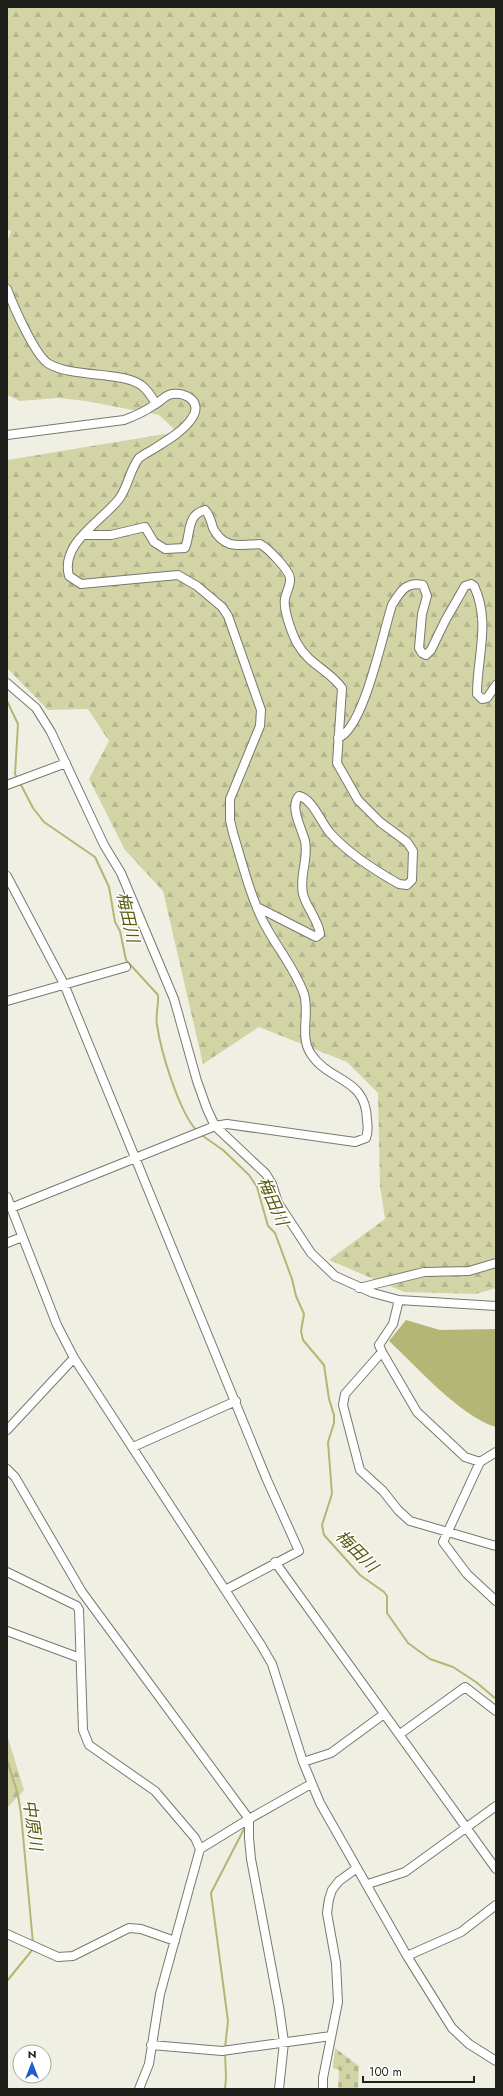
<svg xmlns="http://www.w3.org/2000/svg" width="503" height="2096" viewBox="0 0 503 2096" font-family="Jost,'Noto Sans JP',sans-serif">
	<defs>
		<pattern id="forest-firs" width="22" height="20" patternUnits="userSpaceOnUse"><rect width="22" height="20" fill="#d2d4a5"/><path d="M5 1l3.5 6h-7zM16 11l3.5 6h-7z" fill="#b4b68d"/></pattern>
		<pattern id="cemetery-stones" width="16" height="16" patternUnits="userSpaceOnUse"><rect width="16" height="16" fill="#d2d4a5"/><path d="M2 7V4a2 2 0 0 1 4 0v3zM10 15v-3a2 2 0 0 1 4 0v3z" fill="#b4b68d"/></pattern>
	</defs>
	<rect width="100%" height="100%" fill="#eff0e3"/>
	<!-- forest -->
	<path fill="url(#forest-firs)" d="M7,7H496V1288L476,1294L404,1292L329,1260L385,1219L380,1186L378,1093L347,1062L259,1027L203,1064L163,891L125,850L89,779L109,741L88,709L48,710L7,668V460L177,432L159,415L86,401L58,398L20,401L7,395V239L9,238L11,231L7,230Z
		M7,1735L24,1790L7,1808Z"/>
	<!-- cemetery -->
	<path fill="url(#cemetery-stones)" d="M335,2048L359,2066L358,2089H338L339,2070L333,2068Z"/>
	<!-- water -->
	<path fill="#b3b675" d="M406,1320L440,1330L496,1329V1427C461,1417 416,1366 389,1341Z"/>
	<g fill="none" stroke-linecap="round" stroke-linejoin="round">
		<!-- stream -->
		<path stroke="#b3b675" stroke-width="2" d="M7,701L18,724L15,774L18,779
			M20,783L33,808L44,822L95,857L109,887L115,922L120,931L126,960L158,995C159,1005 155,1016 157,1025C161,1052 179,1112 197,1131
			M200,1134L223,1150L249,1175L257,1187L268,1226L275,1233L292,1279L296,1296L304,1314L301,1331L303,1340L324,1365L329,1399L334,1415V1423L328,1442L332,1494L322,1525L324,1535L360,1575L384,1592L387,1596V1613L408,1643L430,1659L453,1667L476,1682L496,1699
			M7,1760L18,1795L21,1814L33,1943
			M7,1981L33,1949
			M225,2048L228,2021L211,1893L245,1827
			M225,2089L226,2078L225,2052"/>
		<defs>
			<path id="minor" d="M7,289C13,305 35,356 49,364C74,378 120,371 141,385C148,390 152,397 156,404
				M7,435L124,420C135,416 144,412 154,405C160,402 165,395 172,394C186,392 203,402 192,418C184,431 166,441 152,450C148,452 143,455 139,458C130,469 128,487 119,499C102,521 60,543 69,576L81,584L178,575L197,586L222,607L228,616L261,710L260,726L230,799V820L233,833C242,862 251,899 265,925C278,949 295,969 304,994C310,1013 299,1037 311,1054C330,1083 366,1077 367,1120C368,1126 368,1132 366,1138L355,1142L227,1124L215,1126L11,1208
				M84,535H111L145,527L154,542L165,549L185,548C191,534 186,515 205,510C210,515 211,522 213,528C224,550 240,545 260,544C268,548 289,570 290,578C291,585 286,592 285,599C283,609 292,634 297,643C309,665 328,669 342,688L337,763L358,800L380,822L407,842L413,851L412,880L407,885L399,884C374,870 349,854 330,833C321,823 313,799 299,796C289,807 302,829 305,841C309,858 299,876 303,894C306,907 318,919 320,934L316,937L259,908
				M7,683L36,708L51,732L104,845L121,873L174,999L197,1081L207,1109L215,1126L266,1174L272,1184L278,1203L311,1253L335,1276L373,1293L399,1300L496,1306
				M338,738C364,729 383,632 392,605C400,592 406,581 423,585L427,596L422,614L419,648L422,653L426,655L431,650L445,621L465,586L471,584L474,586C491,622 477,657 477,694L482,699L487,698L496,685
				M7,785L66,763
				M7,876L64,984L267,1480L299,1551L225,1590
				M7,1001L126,967
				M7,1197L57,1325L74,1358L261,1645L272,1664L303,1762L320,1803L407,1956L452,2028L469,2044L496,2061
				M7,1243L22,1237
				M359,1288L424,1272L469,1271L496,1263
				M399,1300L393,1324L379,1345L382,1352L417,1412L465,1457L480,1462
				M382,1352L345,1394L343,1405L360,1470L383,1491L398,1510L410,1521L496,1546
				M7,1430L74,1358
				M133,1447L236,1401
				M496,1452L480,1462L443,1542L467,1574L496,1601
				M7,1469L15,1477L82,1592L249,1819V1838L251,1859L279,2007L284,2042L279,2089
				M275,1562L496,1869
				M7,1572L77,1606L79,1610L83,1730L89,1745L155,1791L195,1838L200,1849L160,1994L149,2064L139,2089
				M7,1631L80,1658
				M400,1734L465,1687L496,1711
				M303,1762L331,1753L384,1714
				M200,1849L249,1819L311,1784
				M368,1884L405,1872L496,1806
				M7,1934L58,1957L73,1956L129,1928L141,1929L175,1941
				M407,1956L461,1932L496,1905
				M151,2045L222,2051L331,2036
				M323,2089V2078L338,2002L336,1963L327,1913L329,1899L332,1890L339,1881L357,1868"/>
		</defs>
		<!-- minor casing -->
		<use href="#minor" stroke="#78796e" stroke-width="10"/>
		<!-- minor -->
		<use href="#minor" stroke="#fff" stroke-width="8"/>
	</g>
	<g text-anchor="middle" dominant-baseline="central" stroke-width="3" stroke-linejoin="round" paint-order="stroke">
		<!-- water labels -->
		<g font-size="17" font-style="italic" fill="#5b5c11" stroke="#fff">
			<text transform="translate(128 917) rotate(77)">梅田川</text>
			<text transform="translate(273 1201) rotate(66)">梅田川</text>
			<text transform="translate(357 1551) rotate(45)">梅田川</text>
			<text transform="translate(33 1825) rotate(82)">中原川</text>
		</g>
	</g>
	<!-- border -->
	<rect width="503" height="2096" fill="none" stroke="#1f1f1b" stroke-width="16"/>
	<!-- north arrow -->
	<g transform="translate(32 2064)"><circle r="19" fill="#ffffff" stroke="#a5a5a4"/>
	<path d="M0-3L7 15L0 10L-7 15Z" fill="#205fcb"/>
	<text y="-6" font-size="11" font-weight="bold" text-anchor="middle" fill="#1f1f1b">N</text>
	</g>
	<!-- scale -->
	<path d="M363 2076v6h111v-6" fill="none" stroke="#1f1f1b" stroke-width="2"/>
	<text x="369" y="2076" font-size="12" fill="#1f1f1b" stroke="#ffffff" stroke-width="3" paint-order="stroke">100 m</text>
</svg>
